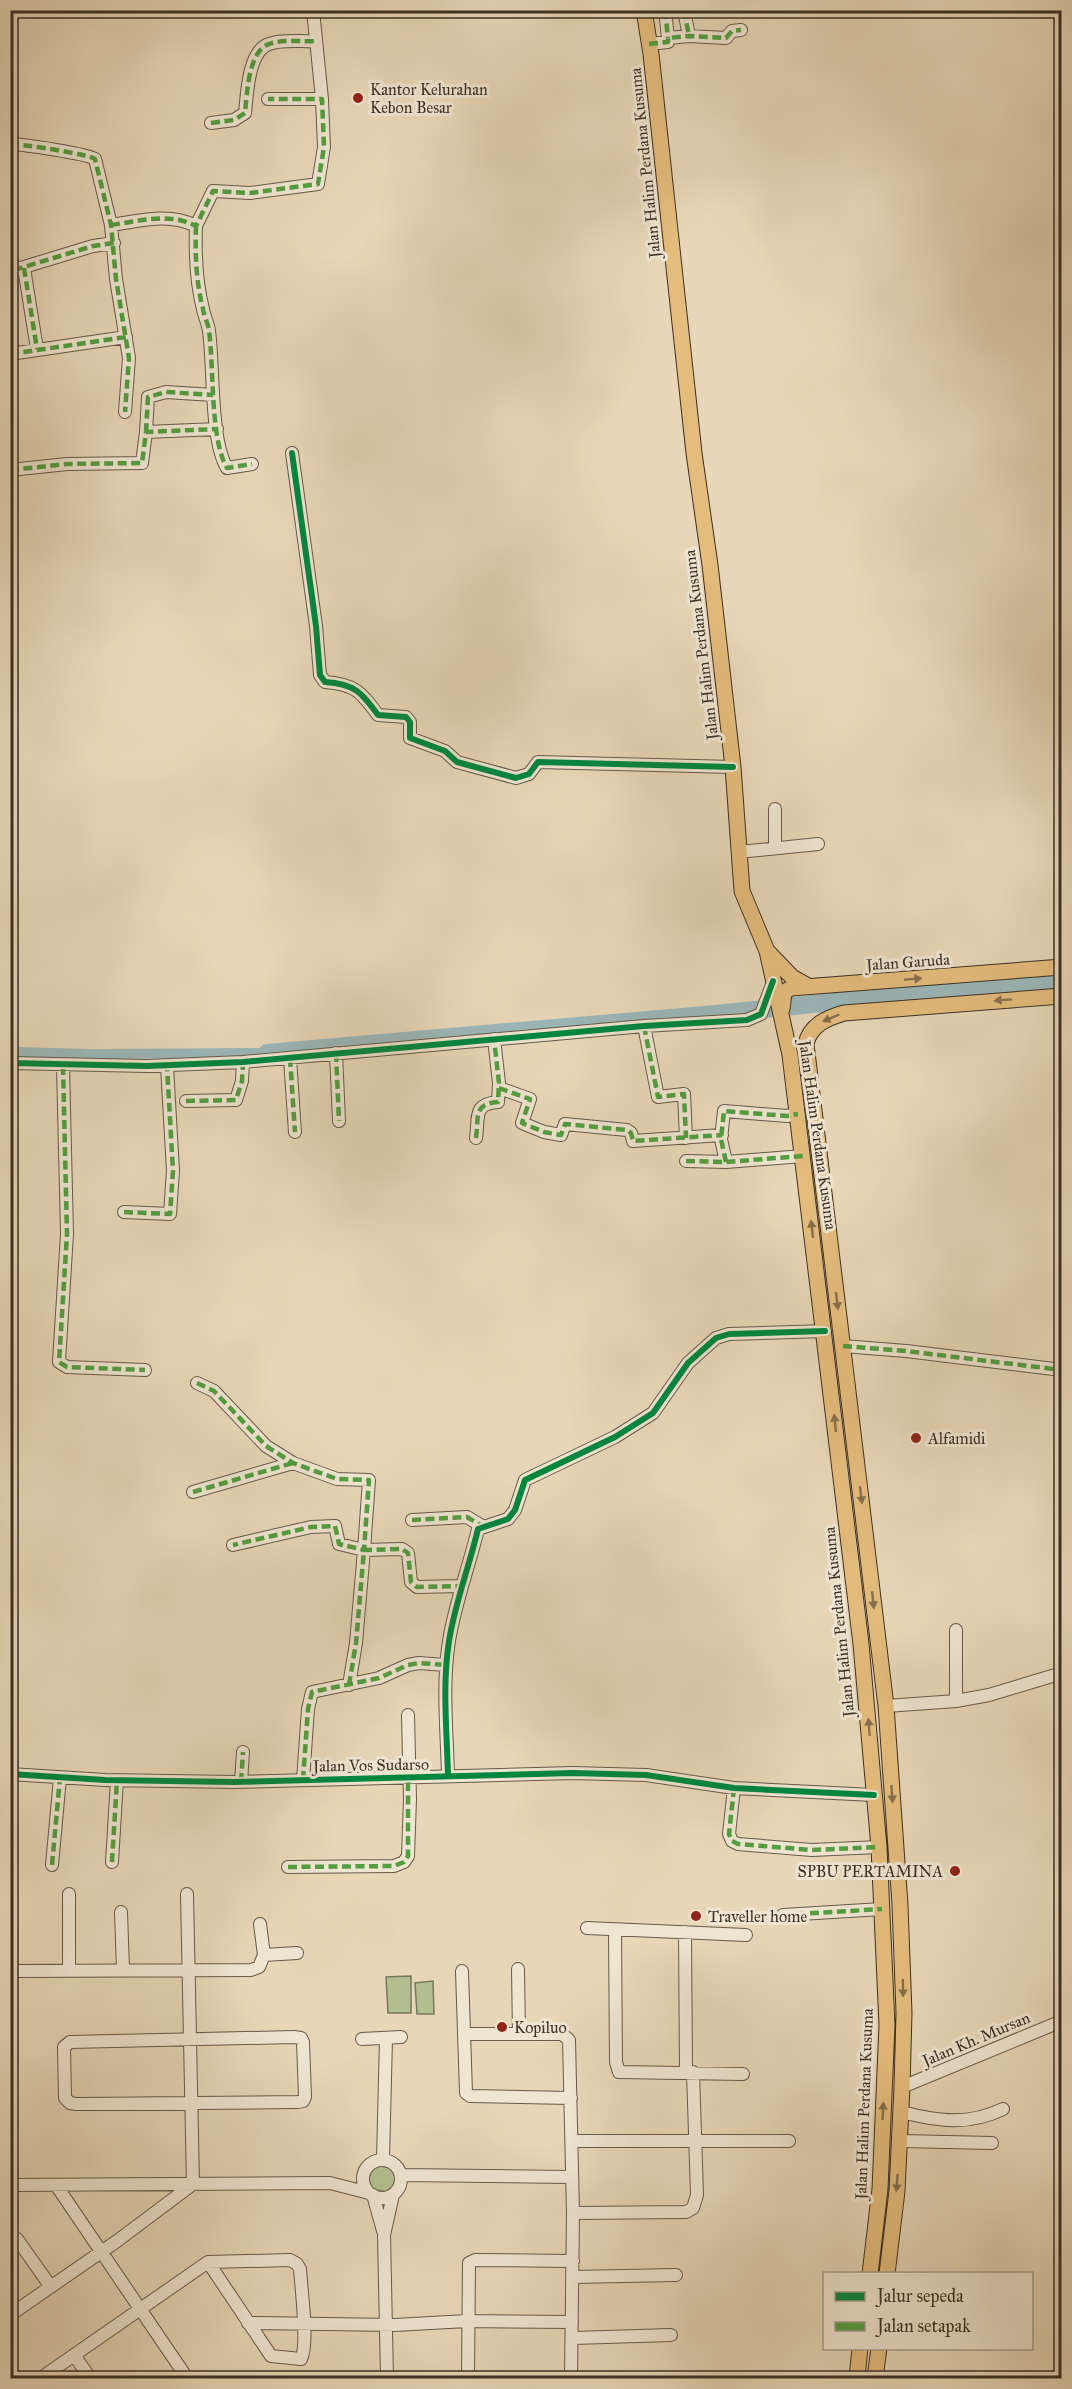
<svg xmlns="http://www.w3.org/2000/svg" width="1072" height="2389" viewBox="0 0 1072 2389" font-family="'IM FELL Great Primer',serif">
	<rect width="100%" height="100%" fill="#e7d7b8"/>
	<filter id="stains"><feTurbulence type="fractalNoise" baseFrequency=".00333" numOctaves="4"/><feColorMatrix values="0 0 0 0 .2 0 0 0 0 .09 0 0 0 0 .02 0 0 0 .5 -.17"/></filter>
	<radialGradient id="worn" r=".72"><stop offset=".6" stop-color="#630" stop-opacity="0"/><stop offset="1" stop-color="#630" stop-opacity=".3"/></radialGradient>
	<!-- green -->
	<path fill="#b3bf90" stroke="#77785a" stroke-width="1.5" d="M411,1976V2013H388L386,1977Z
		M433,1981L434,2014H417L415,1983Z
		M378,2165L391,2168L397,2176L395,2186L386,2192L371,2189L369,2183L370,2166Z"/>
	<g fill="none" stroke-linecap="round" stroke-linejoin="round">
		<!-- canal -->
		<path stroke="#9bb7b9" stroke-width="10" d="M10,1052L92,1054L267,1053"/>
		<!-- river -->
		<path stroke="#9bb7b9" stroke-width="18" d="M267,1053L716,1014L950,990L1062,982"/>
		<defs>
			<path id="minor" d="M665,10L668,38
				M684,10L689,36
				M649,44L668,42V38L689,36L726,38L732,31L741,30
				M268,99H322
				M211,123L234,120L245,113C247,95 248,51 269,44C282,39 302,42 316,41
				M10,144C22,144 88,154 95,159L111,225L116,279L129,358L125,412
				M111,225C140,221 169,212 196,226L213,191L250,193L318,184L324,147L322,99L313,10
				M196,226C195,253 196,282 203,309C204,316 208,323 209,331C214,366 210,440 227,468L252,464
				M10,253L14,270L10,272
				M24,268L37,349
				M14,270L93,246L114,243
				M10,354L126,337
				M146,432L148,397L166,392L213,395
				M292,453L316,626L320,675L325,682C355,684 361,692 378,715L406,717L410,722V738L445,751L457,762L516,778L529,774L538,762L733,767
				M10,470L67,464L142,463L146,432L217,429
				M775,848V809
				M739,852L818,844
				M644,1026L658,1097L684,1094L686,1138
				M336,1053L339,1121
				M290,1058L295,1132
				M10,1063L147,1066L243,1062L644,1026L747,1020L761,1014L773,982
				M63,1066L67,1234L59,1362L67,1367L145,1370
				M499,1088L530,1099L522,1123L544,1132L561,1135L565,1124L627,1130L631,1133L633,1141L722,1135
				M186,1101L236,1100L242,1081L243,1062
				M476,1138C479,1116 473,1104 498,1102L499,1083L494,1039
				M686,1161L726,1162L803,1156
				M726,1162L721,1139L724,1111L787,1116L798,1114
				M124,1212L170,1214L173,1171L167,1066
				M843,1346L906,1351L1062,1370
				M197,1383L214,1391L266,1446L293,1463L337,1479L369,1480L364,1550L339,1544L335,1526L311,1527L233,1545
				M193,1492L293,1463
				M412,1520L467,1517L482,1526
				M349,1685L356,1643L364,1550L402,1549L408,1553L411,1582L417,1587L461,1586
				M956,1701V1630
				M886,1706L956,1701L989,1695L1062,1673
				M10,1774L105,1780L234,1782L573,1773L646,1775L734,1788L874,1795
				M448,1776C447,1732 442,1685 449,1641C455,1603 469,1567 478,1529L508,1519L515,1510L525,1480L615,1437L653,1413L688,1363L716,1338L729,1334L825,1331
				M303,1780L308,1709L312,1692L379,1678L408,1665L419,1663L446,1665
				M241,1782L243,1752
				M734,1788L729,1834L732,1841L738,1844L812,1850L879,1847
				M10,1792L12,1774
				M112,1862L117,1780
				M52,1865L60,1778
				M288,1867L394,1866L404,1862L408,1856L410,1799L408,1715
				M69,1894V1971
				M121,1912L123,1970
				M783,1915L882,1909
				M587,1928L746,1935
				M615,1930L616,2062L619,2072L743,2074
				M685,1932L686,2072
				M10,1950L11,1971
				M264,1955L297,1953
				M518,1969L519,2034
				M10,1971L251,1970L259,1967L264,1955L260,1924
				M462,1971L466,2093L470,2096L571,2098
				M464,2034H562L569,2040L573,2213L571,2378
				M294,2037L301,2038L303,2042L305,2097L303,2101L298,2102L76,2104L70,2103L65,2098L64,2047L70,2042Z
				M362,2039L401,2037
				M10,2049V2099
				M902,2087L1062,2021
				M901,2112C938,2121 968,2126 1003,2109
				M572,2141H789
				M900,2141L992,2143
				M383,2159L386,2038
				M363 2179a19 19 0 1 1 38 0a19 19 0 1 1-38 0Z
				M402,2175L571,2177
				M10,2185L330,2183L369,2193
				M56,2185L187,2378
				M373,2195L383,2231
				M573,2213L686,2212L693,2208L697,2195L693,2072
				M17,2239L51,2287
				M572,2277L676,2275
				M10,2315L117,2241L193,2184L187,1894
				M248,2323L395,2325L467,2321L572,2322
				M573,2338L671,2335
				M74,2355L90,2378
				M41,2378L208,2262L290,2260L297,2264L300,2269C301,2287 309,2345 301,2359L271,2356L208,2262
				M387,2378L384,2235L393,2195
				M468,2378L469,2263L475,2260L573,2261"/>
			<path id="major" d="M644,10L651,54L694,453L710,565L733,767L742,891L767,951L790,1055L861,1644L879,1847L887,2025L880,2189L870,2274
				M769,953L792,977L808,986
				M782,1009L784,992L791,988L1062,967
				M887,2274L897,2191L902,2087L904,2013L900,1905L886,1706L806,1044C810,1025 827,1018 844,1013L1062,996
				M857,2378L860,2348
				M875,2378L879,2348"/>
		</defs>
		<!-- minor casing -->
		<use href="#minor" stroke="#665a49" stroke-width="14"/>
		<!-- major casing -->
		<use href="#major" stroke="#3b3024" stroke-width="17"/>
		<!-- minor -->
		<use href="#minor" stroke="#efe5d1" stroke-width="12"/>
		<!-- major -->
		<use href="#major" stroke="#e4bc7c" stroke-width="15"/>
		<!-- quiet -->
		<path stroke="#529e40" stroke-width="4.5" stroke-dasharray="9 4.5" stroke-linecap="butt" d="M665,10L668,38
			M684,10L689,36
			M649,44L668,42V38L689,36L726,38L732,31L741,30
			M211,123L234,120L245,113C247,95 248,51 269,44C282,39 302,42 316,41
			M10,144C22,144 88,154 95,159L111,225L116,279L129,358L125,412
			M111,225C140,221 169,212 196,226L213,191L250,193L318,184L324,147L322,99H268
			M196,226C195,253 196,282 203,309C204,316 208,323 209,331C214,366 210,440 227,468L252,464
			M10,253L14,270L10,272
			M24,268L37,349
			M14,270L93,246L114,243
			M10,354L126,337
			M146,432L148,397L166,392L213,395
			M10,470L67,464L142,463L146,432L217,429
			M644,1026L658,1097L684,1094L686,1138
			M336,1053L339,1121
			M290,1058L295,1132
			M63,1066L67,1234L59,1362L67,1367L145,1370
			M499,1088L530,1099L522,1123L544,1132L561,1135L565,1124L627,1130L631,1133L633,1141L722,1135
			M186,1101L236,1100L242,1081L243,1062
			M476,1138C479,1116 473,1104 498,1102L499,1083L494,1039
			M686,1161L726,1162L803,1156
			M726,1162L721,1139L724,1111L787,1116L798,1114
			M124,1212L170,1214L173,1171L167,1066
			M843,1346L906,1351L1062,1370
			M197,1383L214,1391L266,1446L293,1463L337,1479L369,1480L364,1550L339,1544L335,1526L311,1527L233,1545
			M193,1492L293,1463
			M412,1520L467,1517L482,1526
			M349,1685L356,1643L364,1550L402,1549L408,1553L411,1582L417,1587L461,1586
			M303,1780L308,1709L312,1692L379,1678L408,1665L419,1663L446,1665
			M241,1782L243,1752
			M734,1788L729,1834L732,1841L738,1844L812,1850L879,1847
			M10,1792L12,1774
			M112,1862L117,1780
			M52,1865L60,1778
			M288,1867L394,1866L404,1862L408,1856V1777
			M783,1915L882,1909"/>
		<defs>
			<path id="cycleway" d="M292,453L316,626L320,675L325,682C355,684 361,692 378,715L406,717L410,722V738L445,751L457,762L516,778L529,774L538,762L733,767
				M10,1063L147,1066L243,1062L644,1026L747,1020L761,1014L773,981
				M10,1774L105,1780L234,1782L573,1773L646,1775L734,1788L874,1795
				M448,1776C447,1732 442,1685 449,1641C455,1603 469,1567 478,1529L508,1519L515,1510L525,1480L615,1437L653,1413L688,1363L716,1338L729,1334L825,1331"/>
		</defs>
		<!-- cycleway casing -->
		<use href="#cycleway" stroke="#efe5d1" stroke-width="10"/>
		<!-- cycleway -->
		<use href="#cycleway" stroke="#00873e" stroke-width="6"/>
	</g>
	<!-- one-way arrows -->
	<defs><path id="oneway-solid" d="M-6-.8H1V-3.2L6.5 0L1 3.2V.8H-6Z" transform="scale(1.5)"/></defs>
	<g fill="#876f4c">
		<use href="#oneway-solid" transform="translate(913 979) rotate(-4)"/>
		<use href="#oneway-solid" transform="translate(1003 1000) rotate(176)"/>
		<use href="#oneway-solid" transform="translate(831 1018) rotate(157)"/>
		<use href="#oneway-solid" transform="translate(812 1229) rotate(-97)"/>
		<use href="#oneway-solid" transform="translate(837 1301) rotate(83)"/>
		<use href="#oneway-solid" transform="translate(835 1423) rotate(-96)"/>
		<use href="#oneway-solid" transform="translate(861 1495) rotate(83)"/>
		<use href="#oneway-solid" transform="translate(873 1600) rotate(84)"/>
		<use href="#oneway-solid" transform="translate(869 1727) rotate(-95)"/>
		<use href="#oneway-solid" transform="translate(892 1794) rotate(86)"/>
		<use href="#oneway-solid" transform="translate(903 1988) rotate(89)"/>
		<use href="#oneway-solid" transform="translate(883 2111) rotate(-87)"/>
		<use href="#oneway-solid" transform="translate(897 2183) rotate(94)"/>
	</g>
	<!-- markers -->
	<g fill="#8f2418" stroke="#efe5d1" stroke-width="2">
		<circle cx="358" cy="98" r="6"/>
		<circle cx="916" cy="1438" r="6"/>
		<circle cx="955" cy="1871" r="6"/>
		<circle cx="696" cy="1916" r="6"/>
		<circle cx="502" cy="2027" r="6"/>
	</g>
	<g text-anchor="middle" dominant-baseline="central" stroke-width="6" stroke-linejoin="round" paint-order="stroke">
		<!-- poi labels -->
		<g font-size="16" fill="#3b3024" stroke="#efe5d1" text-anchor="start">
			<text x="370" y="89">Kantor Kelurahan<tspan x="370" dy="18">Kebon Besar</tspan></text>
			<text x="928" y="1438">Alfamidi</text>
			<text x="943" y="1871" text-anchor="end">SPBU PERTAMINA</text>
			<text x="708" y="1916">Traveller home</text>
			<text x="514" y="2027">Kopiluo</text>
		</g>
		<!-- street labels -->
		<g font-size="16" fill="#3b3024" stroke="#efe5d1">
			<text transform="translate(645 163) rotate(-96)">Jalan Halim Perdana Kusuma</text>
			<text transform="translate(701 645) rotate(-97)">Jalan Halim Perdana Kusuma</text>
			<text transform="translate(908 962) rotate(-4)">Jalan Garuda</text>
			<text transform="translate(818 1135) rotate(82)">Jalan Halim Perdana Kusuma</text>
			<text transform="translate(839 1622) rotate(-96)">Jalan Halim Perdana Kusuma</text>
			<text transform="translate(371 1765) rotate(-1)">Jalan Vos Sudarso</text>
			<text transform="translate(976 2039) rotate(-23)">Jalan Kh. Mursan</text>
			<text transform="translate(864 2104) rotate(-88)">Jalan Halim Perdana Kusuma</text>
		</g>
	</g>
	<!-- margin -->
	<rect width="1072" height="2389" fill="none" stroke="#e7d7b8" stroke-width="36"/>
	<rect x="12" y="12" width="1048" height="2365" fill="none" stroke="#3b3024" stroke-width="3"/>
	<rect x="18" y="18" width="1036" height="2353" fill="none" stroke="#3b3024" stroke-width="1.5"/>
	<!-- legend -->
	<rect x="823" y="2272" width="210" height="78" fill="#efe5d1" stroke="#a79d8c" stroke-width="1.5"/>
	<rect x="835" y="2292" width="30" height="9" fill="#00873e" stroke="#a79d8c" stroke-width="1.5"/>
	<text x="877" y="2302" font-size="18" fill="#3b3024">Jalur sepeda</text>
	<rect x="835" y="2322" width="30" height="9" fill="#529e40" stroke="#a79d8c" stroke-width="1.5"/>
	<text x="877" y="2332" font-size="18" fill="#3b3024">Jalan setapak</text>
	<rect width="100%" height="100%" filter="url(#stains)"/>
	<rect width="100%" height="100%" fill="url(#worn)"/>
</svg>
